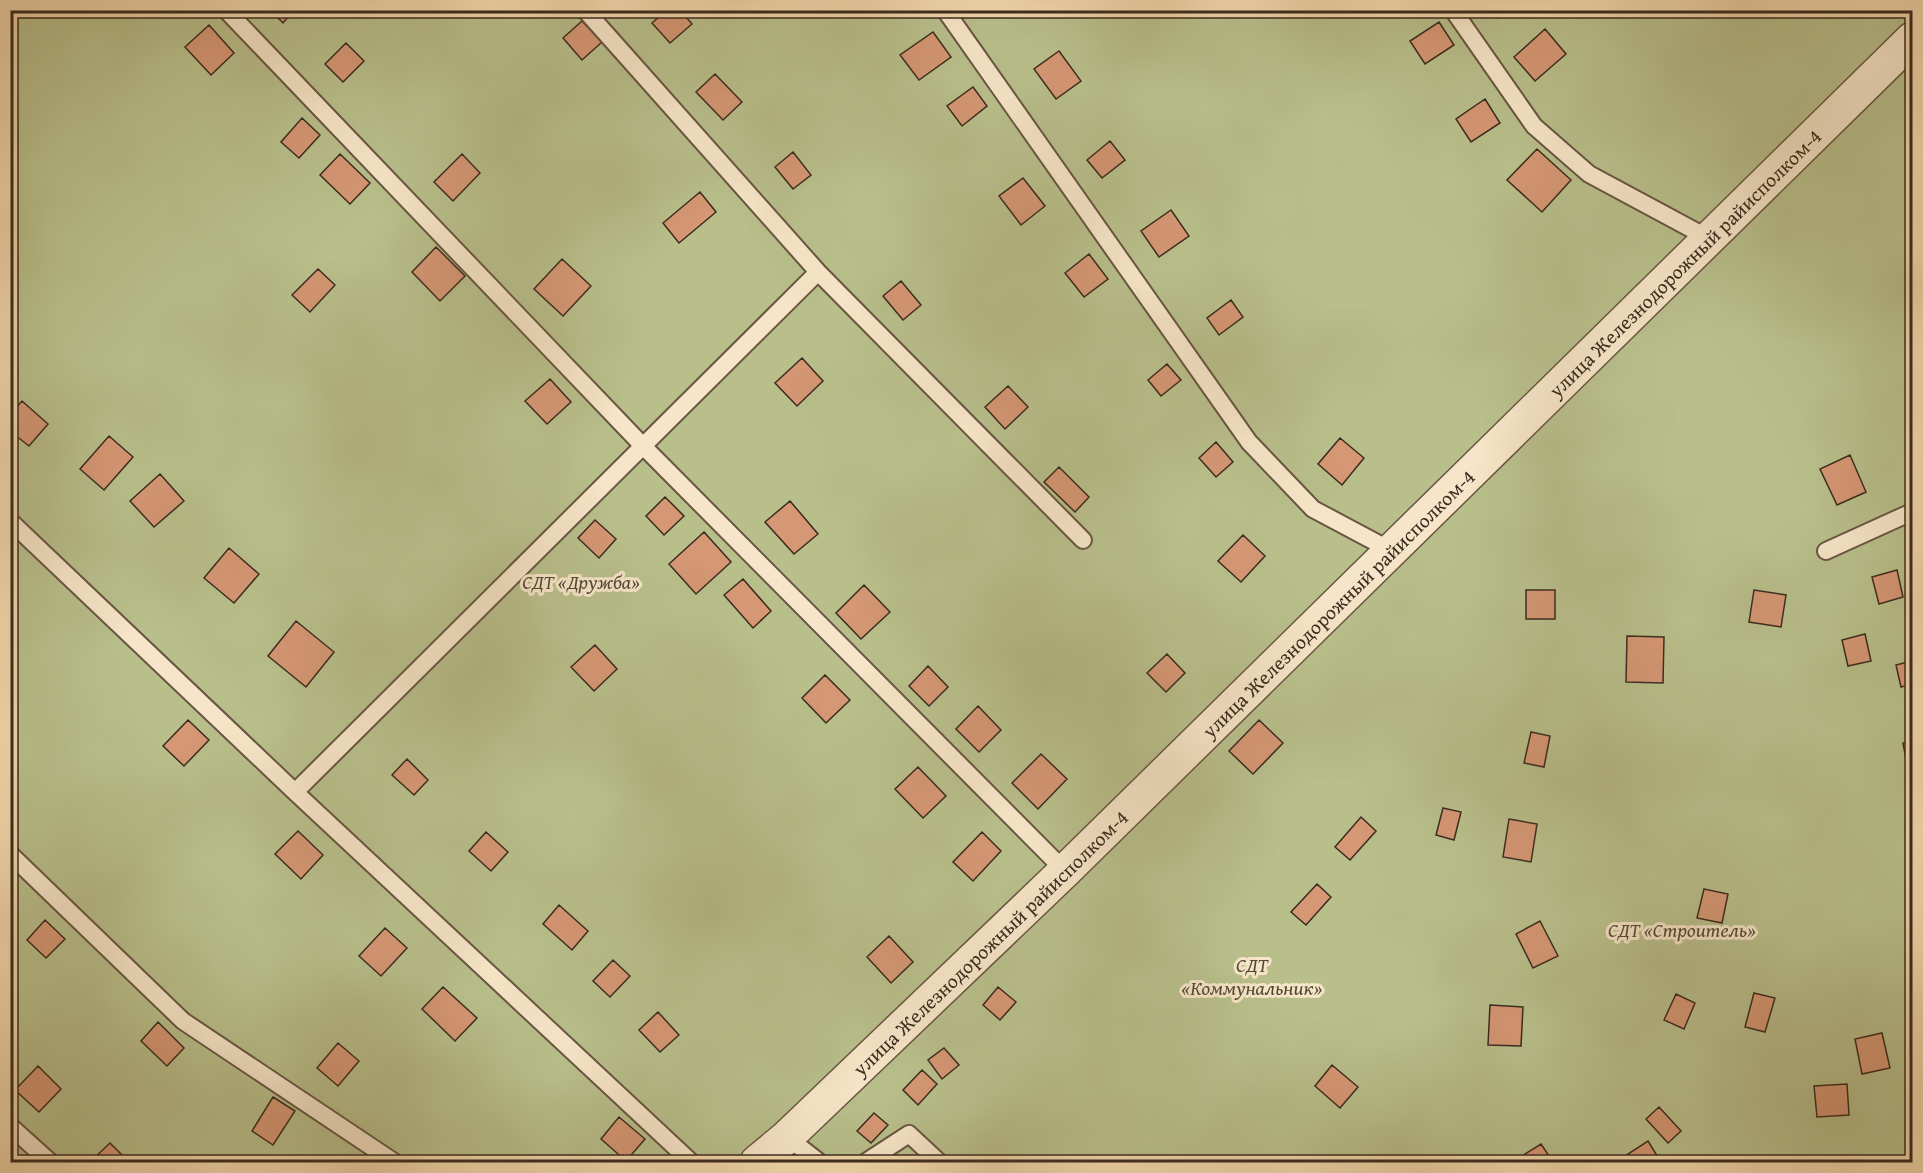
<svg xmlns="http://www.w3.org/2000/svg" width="1923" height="1173" viewBox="0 0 1923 1173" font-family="'Gentium Book Plus',serif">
	<rect width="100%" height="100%" fill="#f1d7ab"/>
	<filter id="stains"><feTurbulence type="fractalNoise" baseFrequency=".00333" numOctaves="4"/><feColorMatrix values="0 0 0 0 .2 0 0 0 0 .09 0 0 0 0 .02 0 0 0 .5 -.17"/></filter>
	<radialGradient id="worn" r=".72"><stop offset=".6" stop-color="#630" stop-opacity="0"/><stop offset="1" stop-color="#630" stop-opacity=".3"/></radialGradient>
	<!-- green -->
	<path fill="#b8bf8b" stroke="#7a7555" stroke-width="1.5" d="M10,11H1912V1162H11Z"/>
	<!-- building -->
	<path fill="#d59774" stroke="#3b2b1f" stroke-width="1.5" d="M270,10H294L283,23Z
		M667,10H680L692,24L670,43L652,23Z
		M1491,10H1506L1497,18Z
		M582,21L602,42L582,60L563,38Z
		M1439,22L1454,45L1425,64L1410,41Z
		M209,25L234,53L211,75L185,47Z
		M1545,29L1566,54L1535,81L1514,57Z
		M933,32L951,57L919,80L900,55Z
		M346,43L364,61L343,82L325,64Z
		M1059,51L1081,81L1056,99L1034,69Z
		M715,74L742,102L723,120L696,92Z
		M973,87L987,106L962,126L947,106Z
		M1485,99L1500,123L1471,142L1456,119Z
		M302,118L320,135L299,158L281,142Z
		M1110,141L1125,160L1102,178L1087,160Z
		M1537,149L1571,180L1542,212L1507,180Z
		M793,152L811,175L793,189L775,167Z
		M340,154L370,183L350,204L320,175Z
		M462,154L480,173L453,201L434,182Z
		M1023,178L1045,206L1021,225L999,196Z
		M700,192L716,212L679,243L663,223Z
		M1171,210L1189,236L1159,257L1141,231Z
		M436,247L465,276L440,301L412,272Z
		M1089,254L1108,279L1084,297L1065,273Z
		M562,259L591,286L563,316L534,289Z
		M318,269L335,285L310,312L292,295Z
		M901,281L921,305L903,320L883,296Z
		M1231,300L1243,317L1219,335L1207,318Z
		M802,358L823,381L797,406L775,383Z
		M10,364L18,371L10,380Z
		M1167,364L1181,380L1161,396L1148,380Z
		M550,379L571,402L547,424L525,401Z
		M1008,386L1028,407L1005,429L985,407Z
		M22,401L48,424L29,446L10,431V415Z
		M109,436L133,457L104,490L80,469Z
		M1340,438L1364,458L1342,485L1318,464Z
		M1216,442L1233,462L1216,477L1199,458Z
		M1850,455L1866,492L1837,505L1820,469Z
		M1059,467L1089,497L1075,512L1044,482Z
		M160,474L184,501L154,527L130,501Z
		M665,497L684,516L664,535L646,516Z
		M790,501L818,534L794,554L765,522Z
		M595,520L616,539L599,558L578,538Z
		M704,532L731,562L696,594L669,564Z
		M1243,535L1265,556L1241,582L1218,561Z
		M229,548L259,574L234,603L204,578Z
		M1897,570L1903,597L1879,604L1872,577Z
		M743,579L771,611L753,628L724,595Z
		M864,585L890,612L861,639L836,613Z
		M1526,590H1555V619H1526Z
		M1754,590L1786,595L1781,627L1749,622Z
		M296,621L334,652L306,687L268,656Z
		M1865,634L1871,661L1848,666L1842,640Z
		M1627,636L1664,637L1663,683L1626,682Z
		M595,645L617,669L594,691L571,667Z
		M1167,654L1185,673L1166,692L1147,673Z
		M1912,661V684L1901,687L1896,665Z
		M928,666L948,687L929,706L909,686Z
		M825,675L850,700L826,723L802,698Z
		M978,706L1001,730L979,752L956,729Z
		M188,720L209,740L184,766L163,746Z
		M1259,720L1283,743L1253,774L1229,751Z
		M1531,732L1550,736L1544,767L1524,763Z
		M1912,741V775L1909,776L1903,743Z
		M1041,754L1067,779L1038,809L1012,783Z
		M407,759L428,780L414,795L392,775Z
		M918,767L946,796L923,818L895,789Z
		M1443,808L1461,812L1454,840L1436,835Z
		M1361,817L1376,831L1350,860L1335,847Z
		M1509,819L1537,824L1531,862L1503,857Z
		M298,831L323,855L301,879L275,854Z
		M486,832L508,852L491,871L469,851Z
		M982,832L1001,851L973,881L953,862Z
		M1317,884L1331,897L1306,925L1291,912Z
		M1704,889L1728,894L1722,923L1697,918Z
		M559,905L588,931L572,950L543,924Z
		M45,920L65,939L46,958L27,940Z
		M1540,921L1558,956L1533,968L1516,934Z
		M385,928L407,948L381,976L359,956Z
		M889,936L913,962L891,983L867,957Z
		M613,960L630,976L610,997L593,981Z
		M443,987L477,1018L455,1041L422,1009Z
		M998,987L1016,1002L1000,1020L983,1005Z
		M1754,993L1775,998L1765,1032L1745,1027Z
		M1676,994L1695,1003L1684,1029L1664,1020Z
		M1490,1005L1523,1007L1521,1046L1488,1045Z
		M658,1012L679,1035L660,1052L639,1030Z
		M158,1022L184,1048L167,1066L141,1041Z
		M1882,1033L1890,1068L1862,1074L1855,1039Z
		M338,1043L359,1061L338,1086L317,1068Z
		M944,1048L959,1065L942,1079L928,1060Z
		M1332,1065L1358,1087L1340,1108L1315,1086Z
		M38,1066L61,1089L39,1112L15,1090Z
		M922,1070L937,1084L918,1105L903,1090Z
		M1847,1084L1849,1115L1817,1117L1814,1086Z
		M273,1097L295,1111L273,1145L252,1131Z
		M1659,1107L1681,1131L1668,1143L1646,1119Z
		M874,1113L888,1125L871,1143L857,1131Z
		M619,1117L645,1139L626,1161L601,1139Z
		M1648,1141L1659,1159L1653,1162H1629L1625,1156Z
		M110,1143L125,1158L121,1162H93L91,1161Z
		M1541,1144L1553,1162H1526L1522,1156Z"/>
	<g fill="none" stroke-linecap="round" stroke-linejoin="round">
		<defs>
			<path id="lane" d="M226,10L643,446L1065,871
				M585,10L818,272L1083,540
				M945,10L1249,442L1313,509L1392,551
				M1453,10L1534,126L1589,174L1710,239
				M10,521L295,792L691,1162
				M1826,551L1912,512
				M295,792L818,272
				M10,854L183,1021L394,1162
				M10,1126L50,1162
				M787,1137L819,1162
				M866,1162L909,1134L939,1162"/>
			<g id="street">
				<path id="s1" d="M757,1162L787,1137L1065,871L1912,39"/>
			</g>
		</defs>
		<!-- lane casing -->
		<use href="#lane" stroke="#685642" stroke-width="20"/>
		<!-- street casing -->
		<use href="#street" stroke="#685642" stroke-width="36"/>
		<!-- lane -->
		<use href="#lane" stroke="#f6e5c8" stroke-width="16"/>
		<!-- street -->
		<use href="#street" stroke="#f6e5c8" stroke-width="33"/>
	</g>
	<g text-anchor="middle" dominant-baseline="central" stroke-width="6" stroke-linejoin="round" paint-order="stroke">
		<!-- street labels -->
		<g font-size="20" fill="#3b2b1f" stroke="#f6e5c8">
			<text stroke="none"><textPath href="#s1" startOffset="1292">улица Железнодорожный райисполком-4</textPath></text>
			<text stroke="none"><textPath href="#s1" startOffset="806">улица Железнодорожный райисполком-4</textPath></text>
			<text stroke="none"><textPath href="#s1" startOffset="320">улица Железнодорожный райисполком-4</textPath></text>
		</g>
		<!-- park labels -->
		<g font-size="20" font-style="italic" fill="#544935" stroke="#f6e5c8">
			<text x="581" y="581">СДТ «Дружба»</text>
			<text x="1682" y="929">СДТ «Строитель»</text>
			<text x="1252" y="964">СДТ<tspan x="1252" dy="23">«Коммунальник»</tspan></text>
		</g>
	</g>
	<!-- margin -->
	<rect width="1923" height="1173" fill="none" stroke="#f1d7ab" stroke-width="36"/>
	<rect x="12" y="12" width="1899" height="1149" fill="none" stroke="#3b2b1f" stroke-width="3"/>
	<rect x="18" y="18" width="1887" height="1137" fill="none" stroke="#3b2b1f" stroke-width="1.5"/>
	<rect width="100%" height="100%" filter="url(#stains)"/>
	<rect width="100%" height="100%" fill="url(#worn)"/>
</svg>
